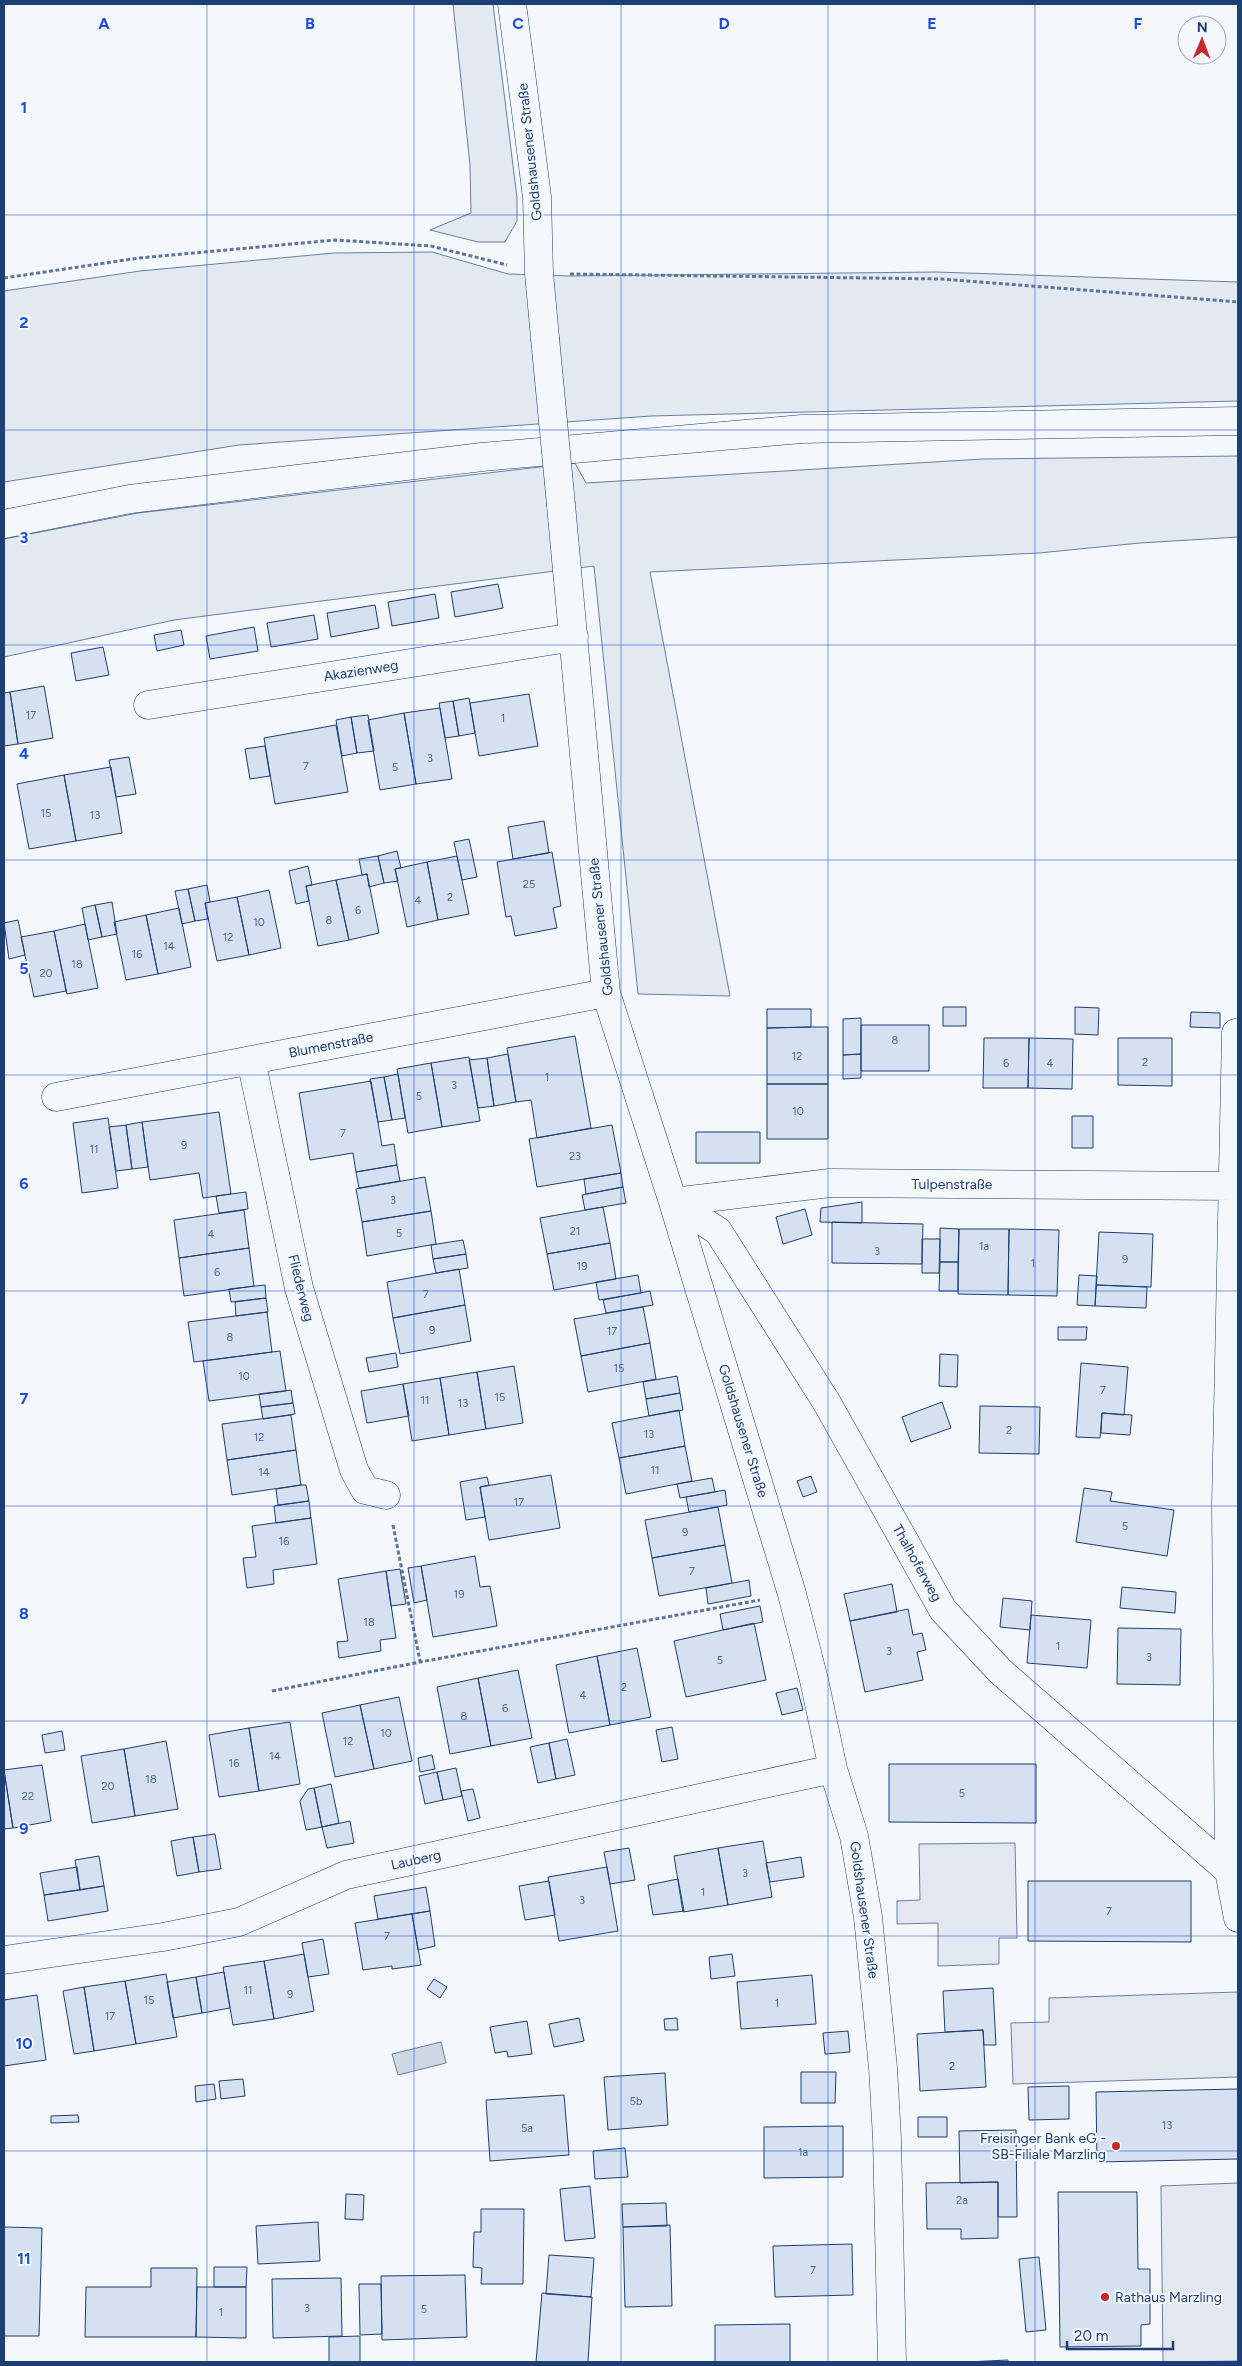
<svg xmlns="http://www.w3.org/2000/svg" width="1242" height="2366" viewBox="0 0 1242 2366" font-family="Figtree,sans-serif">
	<rect width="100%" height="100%" fill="#f4f7fb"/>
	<!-- green -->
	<path fill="#e3e9f0" stroke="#687fa3" d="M453,4H493L517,198V221L505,242H478L430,230L471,213L470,165Z
		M432,252L508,274L570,276L936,272L1238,282V401L651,416L239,445L4,482V291L140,271L334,253Z
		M1238,456V537L1140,543L1039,553L650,572L730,996L638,994L594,566L174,620L4,657V539L138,513L575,463L586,483L983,459Z"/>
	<!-- parking -->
	<path fill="#e3e8f0" stroke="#687fa3" d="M1015,1843L1017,1938H999V1964L938,1966V1923L897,1924V1901L920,1900L919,1844Z
		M1238,1992V2077L1013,2084L1011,2023L1049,2022V1998Z
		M1238,2183V2361L1163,2362L1161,2186Z"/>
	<!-- water -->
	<path fill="#cfd7e4" stroke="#687fa3" d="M441,2042L446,2063L398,2075L392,2054Z"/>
	<!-- building -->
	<path fill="#d5e0f0" stroke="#1d3f73" d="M498,584L503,608L455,617L451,592Z
		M435,594L439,618L392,626L388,602Z
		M375,605L379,628L331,637L327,613Z
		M314,615L318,639L271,647L267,623Z
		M254,627L258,651L210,659L206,636Z
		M181,630L184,645L157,651L154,635Z
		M103,647L109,675L76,681L71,653Z
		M44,686L53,738L18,744L10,692Z
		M10,692L18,744L4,746V693Z
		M529,694L538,746L479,756L470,703Z
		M469,698L475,733L459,736L453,701Z
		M453,701L459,736L445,738L439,703Z
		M440,708L452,779L416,784L404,713Z
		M404,713L416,784L380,790L368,720Z
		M368,715L374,751L357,753L351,717Z
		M351,717L357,753L342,756L336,720Z
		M336,725L348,792L275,804L264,738Z
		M265,746L270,776L250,779L245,749Z
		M129,757L136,794L116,797L109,760Z
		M111,767L122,833L76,841L64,775Z
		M64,775L76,841L29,849L17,784Z
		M544,821L549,853L513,859L508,827Z
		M469,839L477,877L462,880L454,842Z
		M397,851L401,868L395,869L398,881L384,883L378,856Z
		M552,852L561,906L553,908L557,928L515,936L511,916L506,917L497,862Z
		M378,856L384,883L369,887L367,874L362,875L359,859Z
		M457,856L469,914L438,920L427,862Z
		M427,862L438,920L407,927L395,869Z
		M308,866L312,885L306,886L309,901L296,904L289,871Z
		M367,874L379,933L349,940L336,880Z
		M336,880L349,940L318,946L306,886Z
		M207,885L210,902L205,903L208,919L195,921L188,889Z
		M188,889L195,921L182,924L175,891Z
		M269,890L281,948L249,955L237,897Z
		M237,897L249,955L217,961L205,903Z
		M112,902L117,934L102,937L95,905Z
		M95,905L102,937L88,940L82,908Z
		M179,908L191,967L158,974L146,915Z
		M146,915L158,974L126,980L114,922Z
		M18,920L25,955L9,959L4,923Z
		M85,924L98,988L67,994L54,931Z
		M54,931L66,991L34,997L21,937Z
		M943,1007H966V1026H943Z
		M1075,1007L1099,1008L1098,1035L1075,1034Z
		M767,1009H811V1027L767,1028Z
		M1191,1012L1220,1013V1028L1190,1027Z
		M861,1018V1054L843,1055V1019Z
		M861,1025H929V1071H861Z
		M811,1027H828V1084H767V1028Z
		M575,1036L591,1128L537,1138L531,1100L516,1102L507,1048Z
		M984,1038H1029L1028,1088H983Z
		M1029,1038L1073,1039L1072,1089L1028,1088Z
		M1118,1038H1172V1086L1118,1085Z
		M508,1054L516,1102L494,1106L487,1058Z
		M861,1054V1078L843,1079V1055Z
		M469,1057L480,1121L442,1127L431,1063Z
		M487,1058L494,1106L478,1108L469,1060Z
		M431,1063L442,1127L408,1133L397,1069Z
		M398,1074L405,1118L392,1120L384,1077Z
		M384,1077L392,1120L378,1122L370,1079Z
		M371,1081L382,1146L394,1144L397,1165L356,1172L353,1153L310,1160L299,1093Z
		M767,1084H828V1139H767Z
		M219,1112L231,1194L203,1198L199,1173L150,1180L142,1122Z
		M1072,1116H1093V1148H1072Z
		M108,1118L118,1188L82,1193L73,1123Z
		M142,1122L148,1167L132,1169L126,1125Z
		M126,1125L132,1169L116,1171L109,1127Z
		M612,1125L621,1173L537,1187L529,1139Z
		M696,1132H760V1163H696Z
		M397,1165L400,1181L359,1188L356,1172Z
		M621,1173L623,1187L586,1194L584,1179Z
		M425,1177L431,1211L362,1222L356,1189Z
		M623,1187L626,1203L585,1210L582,1195Z
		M246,1192L248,1209L219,1213L216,1196Z
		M862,1202V1223L820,1222L821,1208Z
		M603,1207L610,1243L547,1254L540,1218Z
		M805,1209L812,1235L783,1244L776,1217Z
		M244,1210L249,1248L179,1258L174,1220Z
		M431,1211L436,1244L367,1256L362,1222Z
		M832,1222L923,1224L922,1264L832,1263Z
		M940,1228L959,1229L958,1262H940Z
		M959,1229H1009L1008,1295L958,1294Z
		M1009,1229L1059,1230L1057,1296L1008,1295Z
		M1099,1232L1153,1234L1151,1287L1096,1285Z
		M922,1239H940L939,1273H922Z
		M463,1240L466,1254L433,1259L431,1245Z
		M610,1243L616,1279L554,1290L547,1254Z
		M249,1248L254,1286L184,1296L179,1258Z
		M466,1254L468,1268L436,1273L433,1259Z
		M940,1262H958V1291H939Z
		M459,1269L465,1305L393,1318L387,1282Z
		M638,1275L641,1293L599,1300L596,1282Z
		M1079,1275L1097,1276L1095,1306L1077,1305Z
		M265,1285L266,1298L231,1302L229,1289Z
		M1096,1285L1147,1287L1146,1308L1095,1306Z
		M650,1291L653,1305L606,1313L603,1300Z
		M266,1298L268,1312L236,1316L235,1302Z
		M465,1305L471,1341L400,1354L393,1318Z
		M643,1307L650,1343L581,1356L574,1319Z
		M267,1312L272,1352L194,1362L188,1322Z
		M1058,1327H1087L1086,1340H1058Z
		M650,1343L656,1379L588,1392L581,1356Z
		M280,1351L286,1391L209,1401L203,1361Z
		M396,1353L398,1367L369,1372L366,1358Z
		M940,1354L958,1355L957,1387L939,1386Z
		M1081,1363L1128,1367L1124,1415L1102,1413L1100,1438L1076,1437Z
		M514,1366L523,1423L486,1429L477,1372Z
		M477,1372L486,1429L449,1435L440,1378Z
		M677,1376L680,1393L646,1399L643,1382Z
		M440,1378L449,1435L412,1441L403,1384Z
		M403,1384L409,1416L367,1423L361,1391Z
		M291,1390L293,1403L261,1407L259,1394Z
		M680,1393L683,1410L649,1416L646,1399Z
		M942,1402L951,1428L911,1442L902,1417Z
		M293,1403L295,1414L263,1419L261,1407Z
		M980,1406L1040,1407L1039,1454L979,1453Z
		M679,1410L685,1446L619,1458L612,1423Z
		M1102,1413L1132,1415L1130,1435L1101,1433Z
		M291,1415L296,1450L227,1460L222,1424Z
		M685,1446L692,1481L626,1494L619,1458Z
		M296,1450L301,1485L232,1495L227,1460Z
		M551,1475L560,1528L489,1540L480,1487Z
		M811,1476L817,1492L803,1497L797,1481Z
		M487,1477L489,1485L480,1487L485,1517L466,1520L460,1482Z
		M712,1478L715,1492L680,1498L677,1484Z
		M301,1485H306L309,1501L278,1505L276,1489Z
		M1084,1488L1112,1492L1110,1501L1174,1510L1167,1556L1076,1542Z
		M725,1490L727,1505L689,1512L686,1497Z
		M309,1501L311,1518L276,1523L274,1506Z
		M718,1507L725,1545L652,1558L645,1520Z
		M311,1518L317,1564L273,1570L274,1584L247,1588L243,1558L256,1557L252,1526Z
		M725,1545L732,1583L659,1596L652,1558Z
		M475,1556L480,1587L490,1586L497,1626L433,1637L421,1566Z
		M421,1566L427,1600L414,1603L408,1568Z
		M400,1569L406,1604L391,1606L386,1571Z
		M386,1571L396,1638L380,1640L381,1651L339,1658L337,1642L348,1641L338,1579Z
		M749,1580L751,1596L708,1604L706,1588Z
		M892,1584L897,1612L850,1621L844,1594Z
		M1122,1587L1176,1592L1175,1613L1120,1608Z
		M1003,1598L1032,1601L1030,1630L1000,1627Z
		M760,1606L763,1622L723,1630L720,1614Z
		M908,1609L913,1635L922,1633L926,1650L917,1652L923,1680L865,1692L850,1621Z
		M1031,1615L1091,1620L1087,1668L1027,1663Z
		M754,1623L766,1680L686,1697L674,1641Z
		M1118,1628L1181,1629L1180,1685L1117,1684Z
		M637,1648L651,1717L610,1725L597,1656Z
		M597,1656L610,1725L569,1733L556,1665Z
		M518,1670L532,1738L491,1746L478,1678Z
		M478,1678L491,1746L450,1754L437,1687Z
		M797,1688L803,1710L782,1715L776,1693Z
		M399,1697L412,1761L374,1769L360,1705Z
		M360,1705L374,1769L335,1777L322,1713Z
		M290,1722L300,1784L259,1791L249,1728Z
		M672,1727L678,1759L662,1762L656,1730Z
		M249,1728L259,1791L219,1797L209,1735Z
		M62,1731L65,1750L45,1753L42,1735Z
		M567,1739L575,1775L556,1779L549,1743Z
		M166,1741L178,1809L135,1816L124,1749Z
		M549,1743L556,1779L538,1783L530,1747Z
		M124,1749L135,1816L92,1823L81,1756Z
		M432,1755L435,1769L420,1772L418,1758Z
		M889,1764H1036V1823L889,1822Z
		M42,1765L51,1821L13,1828L4,1770Z
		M456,1768L462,1796L443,1800L437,1772Z
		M4,1771L13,1828L4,1829Z
		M437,1772L443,1800L425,1804L419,1776Z
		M331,1784L339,1823L322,1827L314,1788Z
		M314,1788L322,1827L306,1830L300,1801L308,1789Z
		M473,1789L480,1818L468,1821L461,1791Z
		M350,1821L354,1843L327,1848L322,1827Z
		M215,1834L221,1869L199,1872L193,1837Z
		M193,1837L199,1872L177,1876L171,1841Z
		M763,1841L772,1897L728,1905L718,1848Z
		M629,1848L635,1880L610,1884L604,1852Z
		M718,1848L728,1905L683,1912L674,1856Z
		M99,1856L104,1886L80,1890L75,1860Z
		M801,1857L804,1877L770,1882L766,1863Z
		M77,1867L80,1890L44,1895L40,1873Z
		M607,1867L618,1931L559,1941L548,1877Z
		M678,1879L684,1911L653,1915L648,1885Z
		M549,1881L555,1915L525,1920L519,1886Z
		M1028,1881H1191V1942L1028,1941Z
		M104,1886L108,1911L48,1921L44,1895Z
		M426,1887L430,1911L378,1919L374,1896Z
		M430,1911L435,1946L418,1950L412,1914Z
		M412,1914L421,1965L392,1969V1966L363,1970L355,1923Z
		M323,1939L329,1974L308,1977L302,1943Z
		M304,1954L314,2011L274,2019L264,1961Z
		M732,1954L735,1976L711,1979L709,1957Z
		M264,1961L274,2019L233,2025L223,1967Z
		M224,1972L230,2008L202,2013L196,1977Z
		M166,1974L177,2037L136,2044L125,1981Z
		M812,1975L816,2024L741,2029L737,1982Z
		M196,1977L202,2013L173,2018L167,1982Z
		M434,1979L447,1987L440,1998L427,1989Z
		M125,1981L136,2044L94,2051L84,1987Z
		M84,1987L94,2051L74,2054L63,1991Z
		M993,1988L996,2045H984L983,2030L945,2032L943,1991Z
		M37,1995L46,2060L4,2066V2000Z
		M579,2018L584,2041L554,2047L549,2024Z
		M677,2018L678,2030H665L664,2019Z
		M527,2021L532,2054L508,2057L507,2051L495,2053L490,2027Z
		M983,2030L986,2087L920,2091L917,2034Z
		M848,2031L850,2052L825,2054L823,2033Z
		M801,2072H836L835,2103H801Z
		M665,2073L668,2125L608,2130L604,2077Z
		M243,2079L245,2096L221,2099L219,2081Z
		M214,2084L216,2099L196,2102L195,2086Z
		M1069,2086V2119L1029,2120L1028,2087Z
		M1238,2089V2159L1097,2162L1096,2092Z
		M564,2095L569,2155L490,2161L486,2100Z
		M78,2115L79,2122L51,2123V2116Z
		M918,2117H947V2137H918Z
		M843,2126V2177L764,2178V2127Z
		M1016,2130L1017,2217H998V2182L960,2183L959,2131Z
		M625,2148L628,2177L595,2179L593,2151Z
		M998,2182V2238L961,2239V2229H927L926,2183Z
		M590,2186L595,2238L565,2241L560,2189Z
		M1058,2192H1137L1138,2269H1150V2324L1141,2325V2346L1060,2347Z
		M346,2194L364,2195L363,2220L345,2219Z
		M666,2203L667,2226L623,2227L622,2204Z
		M481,2209H524L523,2284H481L482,2268L473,2267L474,2232H481Z
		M318,2222L320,2261L258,2264L256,2226Z
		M670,2225L672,2306L625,2307L623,2227Z
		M4,2227L42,2228L39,2336H4Z
		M852,2244L853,2295L775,2297L773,2246Z
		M549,2255L594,2258L591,2297L546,2294Z
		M1039,2257L1046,2330L1026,2332L1019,2259Z
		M214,2267H247L246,2287H214Z
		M151,2268H197L196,2337H85L86,2287H151Z
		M465,2275L467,2337L382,2340L381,2276Z
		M341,2278L342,2336L273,2338L272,2279Z
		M359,2284H381L382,2334L360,2335Z
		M197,2287H246V2338L196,2337Z
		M542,2293L592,2297L588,2362H536Z
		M790,2324V2362H715V2325Z
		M360,2336V2362H329V2337Z
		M1008,2360V2362H966Z"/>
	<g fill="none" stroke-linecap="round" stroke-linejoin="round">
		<defs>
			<path id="minor" d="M512,4L537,197L539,273L545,338
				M561,505L606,993L673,1202L792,1594L814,1680L833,1769L854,1836L868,1917L883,2068L887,2138L892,2362
				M148,705L574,637
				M1236,1033L1226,1505L1229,1871L1238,1918
				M251,1060L299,1288L354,1470L365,1490L386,1495
				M56,1097L606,993
				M673,1202L718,1231L827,1403L943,1610L1000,1671L1229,1871
				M673,1202L830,1183L1232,1186
				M4,1960L163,1937L239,1922L346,1875L833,1769"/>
			<path id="major" d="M4,524L130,499L482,457L802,429L1238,421"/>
		</defs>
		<!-- minor casing -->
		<use href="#minor" stroke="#1d3f73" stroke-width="29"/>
		<!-- major casing -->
		<use href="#major" stroke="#1d3f73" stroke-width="29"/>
		<!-- path -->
		<path stroke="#5e769c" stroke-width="3" stroke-dasharray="4 2.5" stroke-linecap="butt" d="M570,274L942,279L1238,302
			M4,278L139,258L335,240L431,246L507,265
			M393,1525L420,1661
			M272,1691L420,1662L760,1600"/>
		<!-- minor -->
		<use href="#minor" stroke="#f4f7fb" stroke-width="28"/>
		<!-- major -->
		<use href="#major" stroke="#f4f7fb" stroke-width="28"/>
		<defs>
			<path id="minor-bridge" d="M545,338L561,505"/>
		</defs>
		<!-- minor-bridge casing -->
		<use href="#minor-bridge" stroke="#1d3f73" stroke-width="29" stroke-linecap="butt"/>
		<!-- minor-bridge -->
		<use href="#minor-bridge" stroke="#f4f7fb" stroke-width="28"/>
	</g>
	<!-- grid -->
	<path fill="none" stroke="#1d4ed8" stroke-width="1" stroke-opacity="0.55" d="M207,4V2362M414,4V2362M621,4V2362M828,4V2362M1035,4V2362M4,215H1238M4,430H1238M4,645H1238M4,860H1238M4,1075H1238M4,1291H1238M4,1506H1238M4,1721H1238M4,1936H1238M4,2151H1238"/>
	<!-- markers -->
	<g fill="#c62828" stroke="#f4f7fb" stroke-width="2">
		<circle cx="1116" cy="2146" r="5"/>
		<circle cx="1105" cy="2297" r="5"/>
	</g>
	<g text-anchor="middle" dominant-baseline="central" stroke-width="4" stroke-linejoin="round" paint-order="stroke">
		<!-- number labels -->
		<g font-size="11" fill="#4b6792">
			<text x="31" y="715">17</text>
			<text x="503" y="718">1</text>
			<text x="430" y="758">3</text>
			<text x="306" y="766">7</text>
			<text x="395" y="767">5</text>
			<text x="46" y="813">15</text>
			<text x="95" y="815">13</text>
			<text x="529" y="884">25</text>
			<text x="450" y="897">2</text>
			<text x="418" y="900">4</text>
			<text x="358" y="910">6</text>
			<text x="329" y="920">8</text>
			<text x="259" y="922">10</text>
			<text x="228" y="937">12</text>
			<text x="169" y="946">14</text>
			<text x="137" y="954">16</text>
			<text x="77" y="964">18</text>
			<text x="46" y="973">20</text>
			<text x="895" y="1040">8</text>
			<text x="797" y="1056">12</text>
			<text x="1145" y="1062">2</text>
			<text x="1006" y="1063">6</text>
			<text x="1050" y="1063">4</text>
			<text x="547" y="1077">1</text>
			<text x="454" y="1085">3</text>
			<text x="419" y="1096">5</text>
			<text x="798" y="1111">10</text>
			<text x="343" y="1133">7</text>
			<text x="184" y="1145">9</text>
			<text x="94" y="1149">11</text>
			<text x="575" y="1156">23</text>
			<text x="393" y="1200">3</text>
			<text x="575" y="1231">21</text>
			<text x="399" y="1233">5</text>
			<text x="211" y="1234">4</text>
			<text x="984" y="1246">1a</text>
			<text x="877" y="1251">3</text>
			<text x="1125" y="1259">9</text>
			<text x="1033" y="1263">1</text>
			<text x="582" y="1266">19</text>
			<text x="217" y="1272">6</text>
			<text x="426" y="1294">7</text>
			<text x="432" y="1330">9</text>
			<text x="612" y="1331">17</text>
			<text x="230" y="1337">8</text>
			<text x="619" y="1368">15</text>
			<text x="244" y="1376">10</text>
			<text x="1103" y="1390">7</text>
			<text x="500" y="1397">15</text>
			<text x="425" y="1400">11</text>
			<text x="463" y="1403">13</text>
			<text x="1009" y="1430">2</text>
			<text x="649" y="1434">13</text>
			<text x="259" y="1437">12</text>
			<text x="655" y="1470">11</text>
			<text x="264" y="1472">14</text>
			<text x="519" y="1502">17</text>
			<text x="1125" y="1526">5</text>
			<text x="685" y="1532">9</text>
			<text x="284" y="1541">16</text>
			<text x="692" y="1571">7</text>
			<text x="459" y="1594">19</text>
			<text x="369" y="1622">18</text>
			<text x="1058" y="1646">1</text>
			<text x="889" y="1651">3</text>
			<text x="1149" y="1657">3</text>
			<text x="720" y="1660">5</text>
			<text x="624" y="1687">2</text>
			<text x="583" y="1695">4</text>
			<text x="505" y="1708">6</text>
			<text x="464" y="1716">8</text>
			<text x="386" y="1733">10</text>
			<text x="348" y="1741">12</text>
			<text x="275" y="1756">14</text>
			<text x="234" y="1763">16</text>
			<text x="151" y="1779">18</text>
			<text x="108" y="1786">20</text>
			<text x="962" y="1793">5</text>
			<text x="28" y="1796">22</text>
			<text x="745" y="1873">3</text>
			<text x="703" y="1892">1</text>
			<text x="582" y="1900">3</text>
			<text x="1109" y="1911">7</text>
			<text x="387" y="1936">7</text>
			<text x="248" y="1990">11</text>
			<text x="290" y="1994">9</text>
			<text x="149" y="2000">15</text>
			<text x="777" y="2003">1</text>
			<text x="110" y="2016">17</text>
			<text x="952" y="2066">2</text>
			<text x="636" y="2101">5b</text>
			<text x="1167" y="2125">13</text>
			<text x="527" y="2128">5a</text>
			<text x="803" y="2152">1a</text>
			<text x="962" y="2200">2a</text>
			<text x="813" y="2270">7</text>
			<text x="307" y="2308">3</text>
			<text x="424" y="2309">5</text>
			<text x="221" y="2312">1</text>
		</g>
		<!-- street labels -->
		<g font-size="14" fill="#1d3f73" stroke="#f4f7fb">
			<text transform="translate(530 152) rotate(-96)">Goldshausener Straße</text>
			<text transform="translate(361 671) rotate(-9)">Akazienweg</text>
			<text transform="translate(601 927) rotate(-96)">Goldshausener Straße</text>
			<text transform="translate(331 1045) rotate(-11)">Blumenstraße</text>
			<text x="952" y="1184">Tulpenstraße</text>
			<text transform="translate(301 1288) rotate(76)">Fliederweg</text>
			<text transform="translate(743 1431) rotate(73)">Goldshausener Straße</text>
			<text transform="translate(917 1563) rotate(61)">Thalhoferweg</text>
			<text transform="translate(416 1860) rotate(-12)">Lauberg</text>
			<text transform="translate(864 1910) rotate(82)">Goldshausener Straße</text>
		</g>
		<!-- poi labels -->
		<g font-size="14" fill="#1d3f73" stroke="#f4f7fb" text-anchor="end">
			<text x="1106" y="2138">Freisinger Bank eG -<tspan x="1106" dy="16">SB-Filiale Marzling</tspan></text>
			<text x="1115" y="2297" text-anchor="start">Rathaus Marzling</text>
		</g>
	</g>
	<g font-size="16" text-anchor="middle" font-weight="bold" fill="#1d4ed8" stroke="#f4f7fb" stroke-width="4" stroke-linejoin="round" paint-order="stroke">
		<text x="104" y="29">A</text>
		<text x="310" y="29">B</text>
		<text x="518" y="29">C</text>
		<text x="724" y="29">D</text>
		<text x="932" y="29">E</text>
		<text x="1138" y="29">F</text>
		<text x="24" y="113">1</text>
		<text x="24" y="328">2</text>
		<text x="24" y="543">3</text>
		<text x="24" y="759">4</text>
		<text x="24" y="974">5</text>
		<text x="24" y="1189">6</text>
		<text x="24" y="1404">7</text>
		<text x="24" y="1619">8</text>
		<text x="24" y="1834">9</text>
		<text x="24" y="2049">10</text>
		<text x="24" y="2264">11</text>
	</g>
	<!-- border -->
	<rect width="1242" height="2366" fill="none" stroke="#1d3f73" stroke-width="10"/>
	<!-- north arrow -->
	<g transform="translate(1202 40) rotate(1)"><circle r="24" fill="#f4f7fb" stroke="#9eadc5"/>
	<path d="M0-4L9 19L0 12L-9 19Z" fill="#c62828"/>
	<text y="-8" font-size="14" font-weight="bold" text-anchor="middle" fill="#1d3f73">N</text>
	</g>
	<!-- scale -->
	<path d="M1067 2341v8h106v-8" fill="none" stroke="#1d3f73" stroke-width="2.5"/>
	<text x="1074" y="2341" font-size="15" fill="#1d3f73" stroke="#f4f7fb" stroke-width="4" paint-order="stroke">20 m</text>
</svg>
